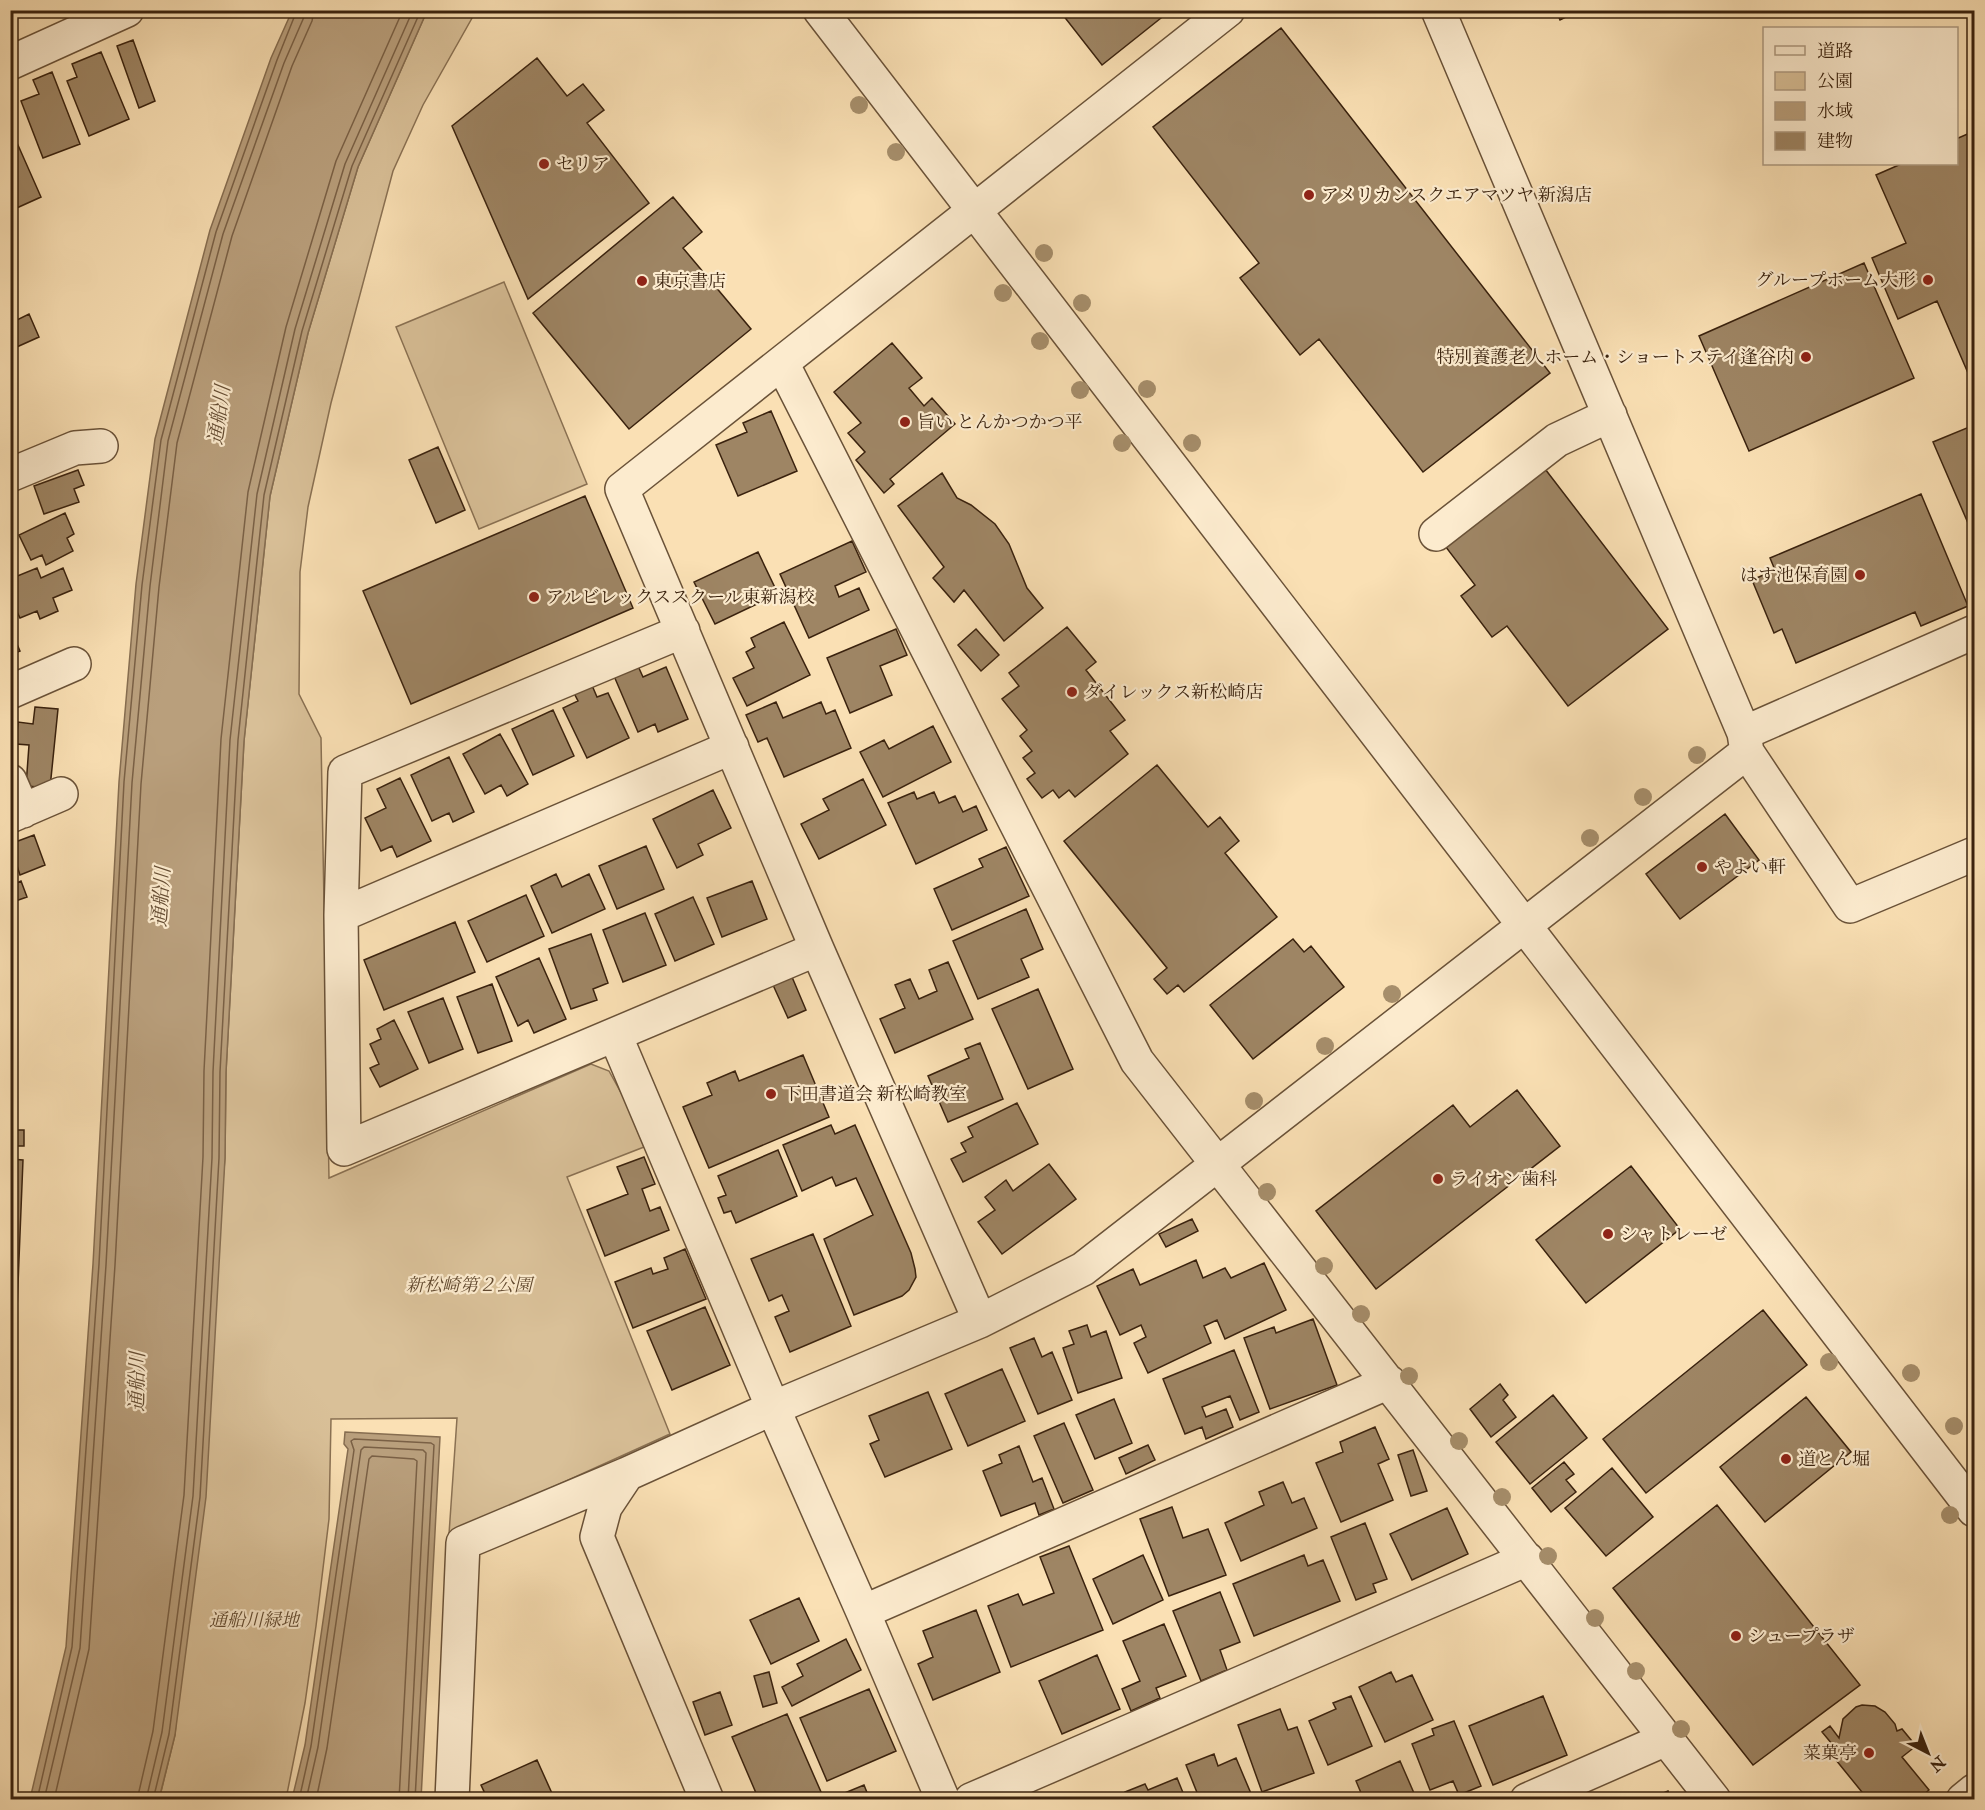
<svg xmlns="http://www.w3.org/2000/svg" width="1985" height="1810" viewBox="0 0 1985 1810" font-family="'IM FELL Double Pica','Noto Serif JP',serif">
	<rect width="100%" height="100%" fill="#fae0b4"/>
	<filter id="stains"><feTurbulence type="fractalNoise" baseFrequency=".00333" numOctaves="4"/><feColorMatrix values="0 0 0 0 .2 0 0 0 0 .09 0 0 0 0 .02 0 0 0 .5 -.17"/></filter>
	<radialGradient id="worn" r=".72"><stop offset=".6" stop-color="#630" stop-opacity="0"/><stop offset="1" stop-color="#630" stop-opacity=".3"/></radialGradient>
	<!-- green -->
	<path fill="#d9c098" stroke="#8a7153" stroke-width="1.5" d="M427,11H476L423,105L393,171L331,403L308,507L300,572L299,694L321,738L329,1178L591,1064L609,1071L625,1100L644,1147L567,1177L670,1434L449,1534L457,1418L331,1419L329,1519L316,1626L305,1703L286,1799L159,1800L175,1735L225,1158L226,1072L244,741L270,496L308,333L358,167Z
		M504,282L587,484L479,529L396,327Z"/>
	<!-- water -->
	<path fill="#b99f7c" stroke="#866d50" stroke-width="1.5" d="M292,11H427L358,167L308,333L270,496L244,741L226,1072L225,1158L206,1497L175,1735L159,1799H30L66,1647L93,1264L119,782L136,584L155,439L210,230L271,58Z
		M345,1432L440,1437L421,1799H292L305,1745L348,1449L344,1444Z"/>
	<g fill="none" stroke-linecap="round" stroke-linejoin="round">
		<!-- shore -->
		<path stroke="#7a6045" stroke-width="1.5" d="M37,1800L72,1647L99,1264L124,782L142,585L161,440L216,232L277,60L297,10
			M44,1800L80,1648L106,1265L132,783L150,586L168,441L223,234L284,63L304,17V10
			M54,1800L89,1649L115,1265L141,784L159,587L177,443L232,236L292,66L312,21L314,10
			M137,1800L153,1731L184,1495L203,1157L204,1071L221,739L248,492L286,327L336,161L403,10
			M146,1800L162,1732L193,1496L212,1158L213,1072L230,740L257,494L295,329L345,164L413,10
			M153,1800L169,1734L200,1497L219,1158L220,1072L238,740L264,495L302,331L352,166L421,10
			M299,1800L311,1746L354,1450L351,1441L354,1439L431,1443L434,1445L415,1800
			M306,1800L318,1747L361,1450L364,1447L423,1450L426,1453L408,1800
			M316,1800L327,1748L369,1459L372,1456L414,1459L417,1461L399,1800"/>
	</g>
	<!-- building -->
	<path fill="#9e8564" stroke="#3a220e" stroke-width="1.5" d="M1059,10H1171L1102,65Z
		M1556,10H1580L1560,20Z
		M1281,28L1550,373L1423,472L1319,339L1300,355L1240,278L1259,263L1153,127Z
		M133,40L155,101L139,108L117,46Z
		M101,52L129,119L89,136L67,81L77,77L72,64Z
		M537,58L567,96L583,84L604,110L587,123L649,203L528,299L452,126Z
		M52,72L80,144L43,158L21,101L39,94L33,80Z
		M10,127L41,197L10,211Z
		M1972,132L1974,138V387L1937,301L1898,319L1872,258L1906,243L1876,175L1901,164H1956V139Z
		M673,197L702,232L683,248L751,329L629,429L533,313Z
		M1864,263L1914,378L1749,451L1699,336Z
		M10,311L15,321L29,314L39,337L10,350Z
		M892,343L922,378L909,388L924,406L932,398L955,424L890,479L894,484L884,493L856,460L865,452L848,433L861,423L834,392Z
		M771,411L797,471L738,496L716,445L747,432L743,423Z
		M1974,425V537L1933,442Z
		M438,447L465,510L436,523L409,460Z
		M1542,465L1668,629L1568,706L1507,626L1492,637L1461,596L1475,585L1442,542Z
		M78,470L84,485L74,489L79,502L44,514L34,486Z
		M942,473L957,498L971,505L995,524L1009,544L1027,588L1043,608L1004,641L964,590L954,602L933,578L944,567L898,506Z
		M1921,494L1968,606L1921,626L1915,612L1796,663L1782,629L1774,633L1752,580L1775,570L1770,558Z
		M585,496L633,608L411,704L363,591Z
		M65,513L74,534L67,538L73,551L46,565L42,555L31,560L19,535Z
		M852,541L866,572L835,586L839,597L859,588L869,610L809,638L780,574Z
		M758,552L778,594L715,624L694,582Z
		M37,568L41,578L63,568L72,590L53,598L58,611L40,619L37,611L20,618L10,597V579Z
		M784,622L810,675L747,706L733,678L754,668L746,652L755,647L751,638Z
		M1067,627L1096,662L1086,670L1125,720L1110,731L1128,754L1075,797L1069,790L1059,798L1053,790L1042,798L1027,779L1035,773L1023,758L1032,751L1020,736L1027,730L1002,699L1019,686L1009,673Z
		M10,628L20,651L10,655Z
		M896,629L907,655L880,666L892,695L850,713L827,658Z
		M976,629L999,655L981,671L958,645Z
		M638,666L643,677L666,667L688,719L658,732L655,724L638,732L614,676Z
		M591,683L597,697L608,693L629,738L587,758L563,708L578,701L573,691Z
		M776,702L783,718L821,702L826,714L835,710L851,748L784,777L767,738L758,742L746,715Z
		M35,707L58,709L50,788L26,786L29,745L16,744L18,722L33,724Z
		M553,710L574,756L533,775L512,729Z
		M933,726L951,762L883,797L860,752L884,740L889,749Z
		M500,734L528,784L507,796L501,785L485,794L463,754Z
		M449,757L474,812L453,822L449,813L432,821L411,775Z
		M1157,765L1208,827L1220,817L1239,841L1225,853L1277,917L1184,992L1178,985L1167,994L1154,979L1167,968L1064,841Z
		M400,778L431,841L397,857L392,846L381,851L365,818L386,808L377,789Z
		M863,779L886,825L819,859L801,824L829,810L823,799Z
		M713,790L731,828L698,844L703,855L677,868L653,819Z
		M914,792L917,799L934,792L939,803L955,796L963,812L976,806L987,830L916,864L888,803Z
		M1725,814L1759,860L1680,919L1646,874Z
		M34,835L45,865L20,875L10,844Z
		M646,846L664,889L617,909L599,866Z
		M1006,847L1029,896L952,930L934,889L983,867L979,859Z
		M556,874L562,887L589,874L605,909L552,933L531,886Z
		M10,880L12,885L21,881L27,897L10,903Z
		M752,881L767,919L722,937L707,898Z
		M526,895L544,936L487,962L468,921Z
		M693,897L714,944L675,961L655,914Z
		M1026,909L1043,949L1021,959L1029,977L978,999L953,941Z
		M645,913L666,965L623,982L603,930Z
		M455,922L475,972L384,1010L364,960Z
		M591,934L608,983L593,989L597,1000L571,1009L549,949Z
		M1293,939L1304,952L1311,946L1344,987L1253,1059L1210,1005Z
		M539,958L566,1019L534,1033L528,1020L518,1026L496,977Z
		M948,962L973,1019L895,1053L880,1019L905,1008L895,985L910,979L919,999L937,991L929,970Z
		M792,977L806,1010L788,1018L773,985Z
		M492,984L512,1041L478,1053L457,997Z
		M1038,989L1073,1069L1028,1089L992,1009Z
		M443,998L463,1049L429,1063L408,1012Z
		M394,1020L418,1069L380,1087L370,1068L379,1064L370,1044L381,1039L377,1029Z
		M980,1043L1003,1099L948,1122L928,1076L969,1058L965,1049Z
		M803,1055L829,1117L709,1168L683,1107L712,1095L707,1083L735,1071L739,1081Z
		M1517,1090L1560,1146L1376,1289L1316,1211L1453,1105L1470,1127Z
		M1017,1103L1038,1144L963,1182L951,1159L966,1152L961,1143L973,1137L968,1127Z
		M831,1125L835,1134L855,1125L911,1253L915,1269L916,1277L909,1290L902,1296L854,1315L824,1239L873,1215L856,1178L836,1186L832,1177L802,1191L783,1145Z
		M10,1130H24V1146H10Z
		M778,1150L797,1196L736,1223L731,1211L724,1213L718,1198L726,1195L718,1176Z
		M644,1157L655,1184L642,1189L650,1211L660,1207L669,1230L605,1256L587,1210L628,1194L617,1167Z
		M10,1159L23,1160L16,1334H10Z
		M1049,1164L1076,1199L1002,1254L978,1222L995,1210L985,1197L1006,1180L1013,1191Z
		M1631,1166L1680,1229L1586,1303L1536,1240Z
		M1192,1219L1198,1231L1166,1247L1159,1234Z
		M813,1234L851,1326L790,1352L775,1317L789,1311L782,1295L769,1301L751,1259Z
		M685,1249L706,1299L633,1328L615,1282L651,1268L653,1274L668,1269L664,1258Z
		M1196,1260L1203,1278L1225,1268L1231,1278L1264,1263L1286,1310L1225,1339L1217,1320L1204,1326L1211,1343L1148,1373L1134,1343L1146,1337L1141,1325L1120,1335L1097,1286L1133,1269L1140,1285Z
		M705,1307L730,1365L672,1390L647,1331Z
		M1763,1310L1807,1365L1646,1493L1603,1439Z
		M1313,1319L1337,1385L1270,1409L1244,1338L1274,1327L1276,1333Z
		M1087,1325L1091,1337L1106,1331L1122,1378L1078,1393L1063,1348L1074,1344L1069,1331Z
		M1034,1338L1042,1357L1052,1352L1072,1400L1038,1414L1010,1348Z
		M1234,1350L1259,1412L1240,1420L1230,1396L1202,1407L1206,1417L1226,1409L1233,1427L1206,1439L1202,1427L1185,1434L1163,1379Z
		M1002,1369L1025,1421L968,1446L945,1394Z
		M1500,1384L1508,1395L1503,1400L1516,1417L1491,1437L1470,1409Z
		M928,1392L952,1449L885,1477L870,1444L879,1440L869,1416Z
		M1553,1395L1587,1438L1530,1484L1496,1442Z
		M1806,1397L1851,1452L1765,1522L1720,1467Z
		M1114,1399L1132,1443L1095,1459L1076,1415Z
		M1064,1423L1093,1490L1063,1503L1034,1436Z
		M1375,1427L1389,1459L1378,1464L1393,1500L1341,1522L1316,1463L1343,1452L1340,1442Z
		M1148,1445L1155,1460L1126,1474L1119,1458Z
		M1019,1446L1033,1482L1042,1478L1054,1509L1039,1515L1035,1503L1001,1516L983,1471L1002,1463L999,1455Z
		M1413,1450L1427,1491L1411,1496L1398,1455Z
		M1564,1462L1574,1474L1566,1480L1576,1492L1551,1512L1532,1488Z
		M1612,1468L1653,1517L1606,1556L1565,1508Z
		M1283,1482L1292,1503L1304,1498L1317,1528L1241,1561L1225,1523L1264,1505L1259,1492Z
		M1717,1505L1860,1685L1753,1765L1613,1588Z
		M1172,1507L1183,1538L1208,1529L1226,1575L1169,1596L1140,1519Z
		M1447,1508L1468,1554L1412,1580L1390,1534Z
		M1365,1523L1387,1579L1373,1584L1376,1592L1356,1600L1331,1537Z
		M1069,1546L1103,1630L1011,1667L988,1606L1018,1594L1023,1605L1054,1593L1040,1557Z
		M1143,1555L1163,1600L1113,1624L1093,1579Z
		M1304,1555L1308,1566L1323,1560L1340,1601L1254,1636L1233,1584Z
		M1220,1592L1240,1642L1220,1650L1227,1670L1201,1681L1173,1611Z
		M799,1598L819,1641L771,1664L750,1620Z
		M976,1610L1000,1672L933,1700L918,1664L933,1657L923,1631Z
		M1164,1624L1186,1676L1156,1688L1160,1698L1131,1711L1122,1689L1140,1681L1123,1641Z
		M846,1639L861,1670L792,1706L782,1687L803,1676L797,1664Z
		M1097,1655L1120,1709L1062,1734L1039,1681Z
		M769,1672L777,1703L763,1707L754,1676Z
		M1391,1672L1396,1682L1412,1675L1433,1720L1385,1742L1359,1687Z
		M869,1689L896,1751L827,1781L800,1718Z
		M720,1692L732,1725L705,1735L693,1702Z
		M1351,1696L1372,1746L1328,1765L1309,1721L1336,1709L1333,1703Z
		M1543,1696L1567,1755L1493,1785L1469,1726Z
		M1862,1705L1875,1706L1885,1712L1895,1724L1897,1731L1902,1729L1916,1746L1902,1757L1929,1790L1917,1800H1866V1797L1827,1749L1832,1744L1822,1732L1830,1726L1839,1738L1843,1719L1856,1707Z
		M1280,1709L1288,1730L1297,1727L1314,1773L1262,1792L1238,1725Z
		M787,1714L821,1792L804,1800H759L732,1737Z
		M1454,1721L1481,1786L1459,1795L1453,1781L1430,1790L1412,1744L1434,1735L1432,1729Z
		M1214,1754L1218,1766L1236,1758L1252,1796L1244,1800H1200L1186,1765Z
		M537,1760L555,1800H488L481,1785Z
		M1400,1761L1417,1800H1364L1356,1781Z
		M1177,1778L1186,1800H1128L1125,1792L1145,1784L1148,1790Z
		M864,1785L870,1800H836L835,1797Z
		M1668,1791L1671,1800H1647Z"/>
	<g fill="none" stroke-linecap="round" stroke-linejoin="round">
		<defs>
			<path id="minor" d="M820,10L1974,1510
				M10,63L127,10
				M782,363L1137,1061L1714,1800
				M10,475L75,448L101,446
				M1436,534L1557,440L1610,415
				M683,631L345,772L341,915L344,1149L817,949
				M10,692L74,664
				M1744,733L1974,632
				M1747,752L1850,906L1974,854
				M10,781L23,811
				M10,816L61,794
				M341,915L732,747
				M615,1035L773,1408L863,1612L943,1800
				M980,1321L817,949L622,489L1228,10
				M863,1612L1389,1382
				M452,1800L463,1543L627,1474
				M707,1800L597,1537L605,1507L627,1474L773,1408L980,1321L1083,1269L1747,752L1744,733L1438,10
				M971,1800L1527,1559
				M1527,1800L1666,1739
				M1963,1800L1974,1791"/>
		</defs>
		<!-- minor casing -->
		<use href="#minor" stroke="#6a5238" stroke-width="36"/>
		<!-- minor -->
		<use href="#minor" stroke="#fcebce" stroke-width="33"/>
	</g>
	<!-- trees -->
	<g fill="#a68e6b">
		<circle cx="859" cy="105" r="9"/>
		<circle cx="896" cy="152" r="9"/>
		<circle cx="1044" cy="253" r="9"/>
		<circle cx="1003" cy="293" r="9"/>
		<circle cx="1082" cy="303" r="9"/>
		<circle cx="1040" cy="341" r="9"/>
		<circle cx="1147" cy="389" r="9"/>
		<circle cx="1080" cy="390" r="9"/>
		<circle cx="1122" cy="443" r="9"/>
		<circle cx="1192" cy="443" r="9"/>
		<circle cx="1697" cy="755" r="9"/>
		<circle cx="1643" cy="797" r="9"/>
		<circle cx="1590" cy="838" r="9"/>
		<circle cx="1392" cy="994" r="9"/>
		<circle cx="1325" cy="1046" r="9"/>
		<circle cx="1254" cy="1101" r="9"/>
		<circle cx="1267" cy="1192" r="9"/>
		<circle cx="1324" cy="1266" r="9"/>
		<circle cx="1361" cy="1314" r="9"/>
		<circle cx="1829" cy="1362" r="9"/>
		<circle cx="1911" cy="1373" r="9"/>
		<circle cx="1409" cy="1376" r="9"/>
		<circle cx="1954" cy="1426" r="9"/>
		<circle cx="1459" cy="1441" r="9"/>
		<circle cx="1502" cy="1497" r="9"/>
		<circle cx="1950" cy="1515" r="9"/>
		<circle cx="1548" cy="1556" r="9"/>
		<circle cx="1595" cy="1618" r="9"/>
		<circle cx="1636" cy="1671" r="9"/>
		<circle cx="1681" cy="1729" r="9"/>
	</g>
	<!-- markers -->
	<g fill="#8f2418" stroke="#fcebce" stroke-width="2">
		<circle cx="544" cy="164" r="6"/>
		<circle cx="1309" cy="195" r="6"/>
		<circle cx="1928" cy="280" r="6"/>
		<circle cx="642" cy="281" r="6"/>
		<circle cx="1806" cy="357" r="6"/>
		<circle cx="905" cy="422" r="6"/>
		<circle cx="1860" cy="575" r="6"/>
		<circle cx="534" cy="597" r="6"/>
		<circle cx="1072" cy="692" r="6"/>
		<circle cx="1702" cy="867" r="6"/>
		<circle cx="771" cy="1094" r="6"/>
		<circle cx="1438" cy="1179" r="6"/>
		<circle cx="1608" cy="1234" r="6"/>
		<circle cx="1786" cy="1459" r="6"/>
		<circle cx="1736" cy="1636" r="6"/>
		<circle cx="1869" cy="1753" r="6"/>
	</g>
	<g text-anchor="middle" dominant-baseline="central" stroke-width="4.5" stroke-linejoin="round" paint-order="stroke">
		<!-- poi labels -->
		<g font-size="18" fill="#3a220e" stroke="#fcebce" text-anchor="start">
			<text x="556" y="164">セリア</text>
			<text x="1321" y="195">アメリカンスクエアマツヤ 新潟店</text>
			<text x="1916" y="280" text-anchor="end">グループホーム大形</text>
			<text x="654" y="281">東京書店</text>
			<text x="1794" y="357" text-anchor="end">特別養護老人ホーム・ショートステイ逢谷内</text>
			<text x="917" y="422">旨い とんかつかつ平</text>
			<text x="1848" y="575" text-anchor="end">はす池保育園</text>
			<text x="546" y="597">アルビレックススクール東新潟校</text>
			<text x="1084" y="692">ダイレックス新松崎店</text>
			<text x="1714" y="867">やよい軒</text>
			<text x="783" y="1094">下田書道会 新松崎教室</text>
			<text x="1450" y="1179">ライオン歯科</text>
			<text x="1620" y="1234">シャトレーゼ</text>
			<text x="1798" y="1459">道とん堀</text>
			<text x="1748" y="1636">シュープラザ</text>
			<text x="1857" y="1753" text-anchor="end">菜菓亭</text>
		</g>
		<!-- park labels -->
		<g font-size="18" font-style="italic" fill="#624a30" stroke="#fcebce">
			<text x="469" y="1285">新松崎第２公園</text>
			<text x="254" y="1620">通船川緑地</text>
		</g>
		<!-- water labels -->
		<g font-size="20" font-style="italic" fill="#664e34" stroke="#fcebce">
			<text transform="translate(219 415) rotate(-82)">通船川</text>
			<text transform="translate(161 897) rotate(-86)">通船川</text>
			<text transform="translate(137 1382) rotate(-89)">通船川</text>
		</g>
	</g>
	<!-- margin -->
	<rect width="1985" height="1810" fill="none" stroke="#fae0b4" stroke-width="36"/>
	<rect x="12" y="12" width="1961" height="1786" fill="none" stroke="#3a220e" stroke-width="3"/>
	<rect x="18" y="18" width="1949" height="1774" fill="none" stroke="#3a220e" stroke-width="1.5"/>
	<!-- legend -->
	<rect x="1763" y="27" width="195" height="138" fill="#fcebce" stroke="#ae9b81" stroke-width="1.5"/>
	<rect x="1775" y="46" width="30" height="9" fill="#fcebce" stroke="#ae9b81" stroke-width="1.5"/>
	<text x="1817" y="57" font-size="18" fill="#3a220e">道路</text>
	<rect x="1775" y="72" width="30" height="18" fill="#d9c098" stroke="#ae9b81" stroke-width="1.5"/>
	<text x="1817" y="87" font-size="18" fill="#3a220e">公園</text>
	<rect x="1775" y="102" width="30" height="18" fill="#b99f7c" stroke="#ae9b81" stroke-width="1.5"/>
	<text x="1817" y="117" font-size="18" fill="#3a220e">水域</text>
	<rect x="1775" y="132" width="30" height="18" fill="#9e8564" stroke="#ae9b81" stroke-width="1.5"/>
	<text x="1817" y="147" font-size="18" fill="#3a220e">建物</text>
	<!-- north arrow -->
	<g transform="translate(1928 1753) rotate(138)" stroke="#fcebce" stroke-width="4.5" paint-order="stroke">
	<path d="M0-4.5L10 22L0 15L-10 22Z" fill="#3a220e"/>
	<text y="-9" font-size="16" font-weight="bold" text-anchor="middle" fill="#3a220e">N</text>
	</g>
	<rect width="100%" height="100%" filter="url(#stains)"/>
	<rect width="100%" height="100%" fill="url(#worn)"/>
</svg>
